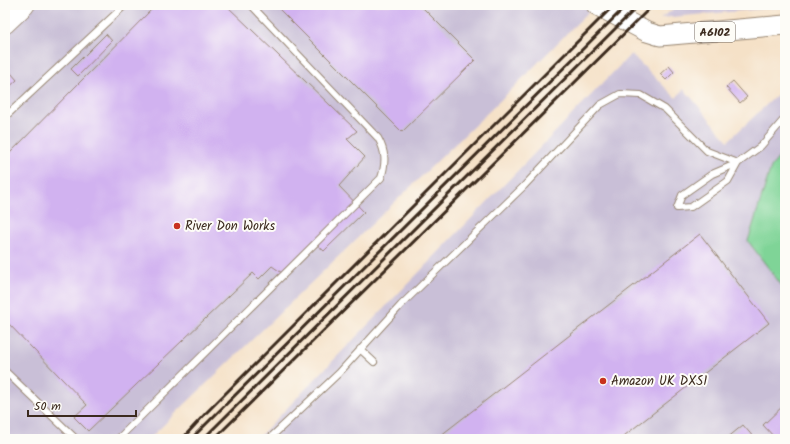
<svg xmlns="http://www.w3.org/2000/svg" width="790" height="444" viewBox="0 0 790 444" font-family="Kalam,sans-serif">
	<rect width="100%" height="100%" fill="#fdfcf7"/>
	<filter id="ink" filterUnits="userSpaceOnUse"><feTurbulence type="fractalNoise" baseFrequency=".025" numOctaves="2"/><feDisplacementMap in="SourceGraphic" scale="8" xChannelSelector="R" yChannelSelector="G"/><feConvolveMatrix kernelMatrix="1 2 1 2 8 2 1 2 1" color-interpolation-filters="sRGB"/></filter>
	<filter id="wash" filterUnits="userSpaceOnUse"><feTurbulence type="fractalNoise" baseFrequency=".012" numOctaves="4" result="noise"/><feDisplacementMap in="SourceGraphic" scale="16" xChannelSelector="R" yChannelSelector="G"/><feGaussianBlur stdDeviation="0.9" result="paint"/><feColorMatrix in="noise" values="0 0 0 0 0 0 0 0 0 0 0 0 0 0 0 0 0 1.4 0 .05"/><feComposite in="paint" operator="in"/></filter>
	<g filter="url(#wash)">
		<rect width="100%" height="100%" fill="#f5e1c7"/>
		<!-- industrial -->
		<path fill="#c9bfd7" d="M5,5H595L509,92L149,439H5Z
			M681,5H785V7L660,18Z
			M631,54L676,98L684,89L728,141L779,93L785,78V150L771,167L748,241L785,290V439H257Z"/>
		<!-- green -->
		<path fill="#7fd497" stroke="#5d7f5a" d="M785,150V290L748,241L771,167Z"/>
		<g id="blocks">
			<!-- building -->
			<path fill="#d1b2f0" d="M156,5H226L357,131L347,139L365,157L339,186L364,212L324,251L313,241L282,273L272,266L259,279L253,273L88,431L74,417L87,405L6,321L5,322V158Z
				M275,5H420L475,60L402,132Z
				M106,34L112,41L78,76L71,69Z
				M5,66L17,80L5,91Z
				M669,66L674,72L666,80L660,74Z
				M733,81L747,97L740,103L726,87Z
				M700,234L769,323L620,439H436Z
				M785,404V439H776L763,425Z
				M743,425L755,439H726Z"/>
		</g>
	</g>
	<g filter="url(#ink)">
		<use href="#blocks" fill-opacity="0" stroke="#988672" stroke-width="1"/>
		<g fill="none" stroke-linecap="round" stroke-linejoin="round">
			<defs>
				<path id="lane" d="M5,117L125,5
					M738,163L728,181L691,207L677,208L682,195L712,174Z
					M360,349L374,362
					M5,371L76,439
					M118,439L381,178C386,163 386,152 378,138L251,5
					M269,439L339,373L401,305L524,186L600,105L620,94L641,95L665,109L707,151L738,163L761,146L785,118"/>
				<path id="primary" d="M596,5L647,32L660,36L785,25
					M5,24L25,5"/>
			</defs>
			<!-- lane casing -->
			<use href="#lane" stroke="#988672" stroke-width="8"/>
			<!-- primary casing -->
			<use href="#primary" stroke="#988672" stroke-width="21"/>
			<!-- lane -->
			<use href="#lane" stroke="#fff" stroke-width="6"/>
			<!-- primary -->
			<use href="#primary" stroke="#fff" stroke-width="19"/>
			<!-- rail -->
			<path stroke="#3b2a1e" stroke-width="3" d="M182,439L206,413L614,5
				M191,439L627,5
				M203,439L639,5
				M214,439L653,5"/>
		</g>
	</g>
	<!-- markers -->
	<g fill="#c8321e" stroke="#fdfcf7" stroke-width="1.5">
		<circle cx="177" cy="226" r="4"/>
		<circle cx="603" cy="381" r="4"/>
	</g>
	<g text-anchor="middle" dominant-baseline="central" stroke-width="4" stroke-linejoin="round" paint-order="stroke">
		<!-- shield labels -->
		<rect fill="#fdfcf7" stroke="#75695f" stroke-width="1" x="695" y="22" width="40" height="20" rx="3"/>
		<g font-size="12" font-weight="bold" fill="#3b2a1e">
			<text x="715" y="32">A6102</text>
		</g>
		<!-- poi labels -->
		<g font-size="13" fill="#3b2a1e" stroke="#fdfcf7" text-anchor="start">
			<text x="185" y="226">River Don Works</text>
			<text x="611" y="381">Amazon UK DXS1</text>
		</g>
	</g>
	<!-- margin -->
	<rect width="790" height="444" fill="none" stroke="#fdfcf7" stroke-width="20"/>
	<!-- scale -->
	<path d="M28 410v6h108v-6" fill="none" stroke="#3b2a1e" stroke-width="2"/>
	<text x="34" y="410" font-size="12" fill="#3b2a1e" stroke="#fdfcf7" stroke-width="3" paint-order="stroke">50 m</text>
</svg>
